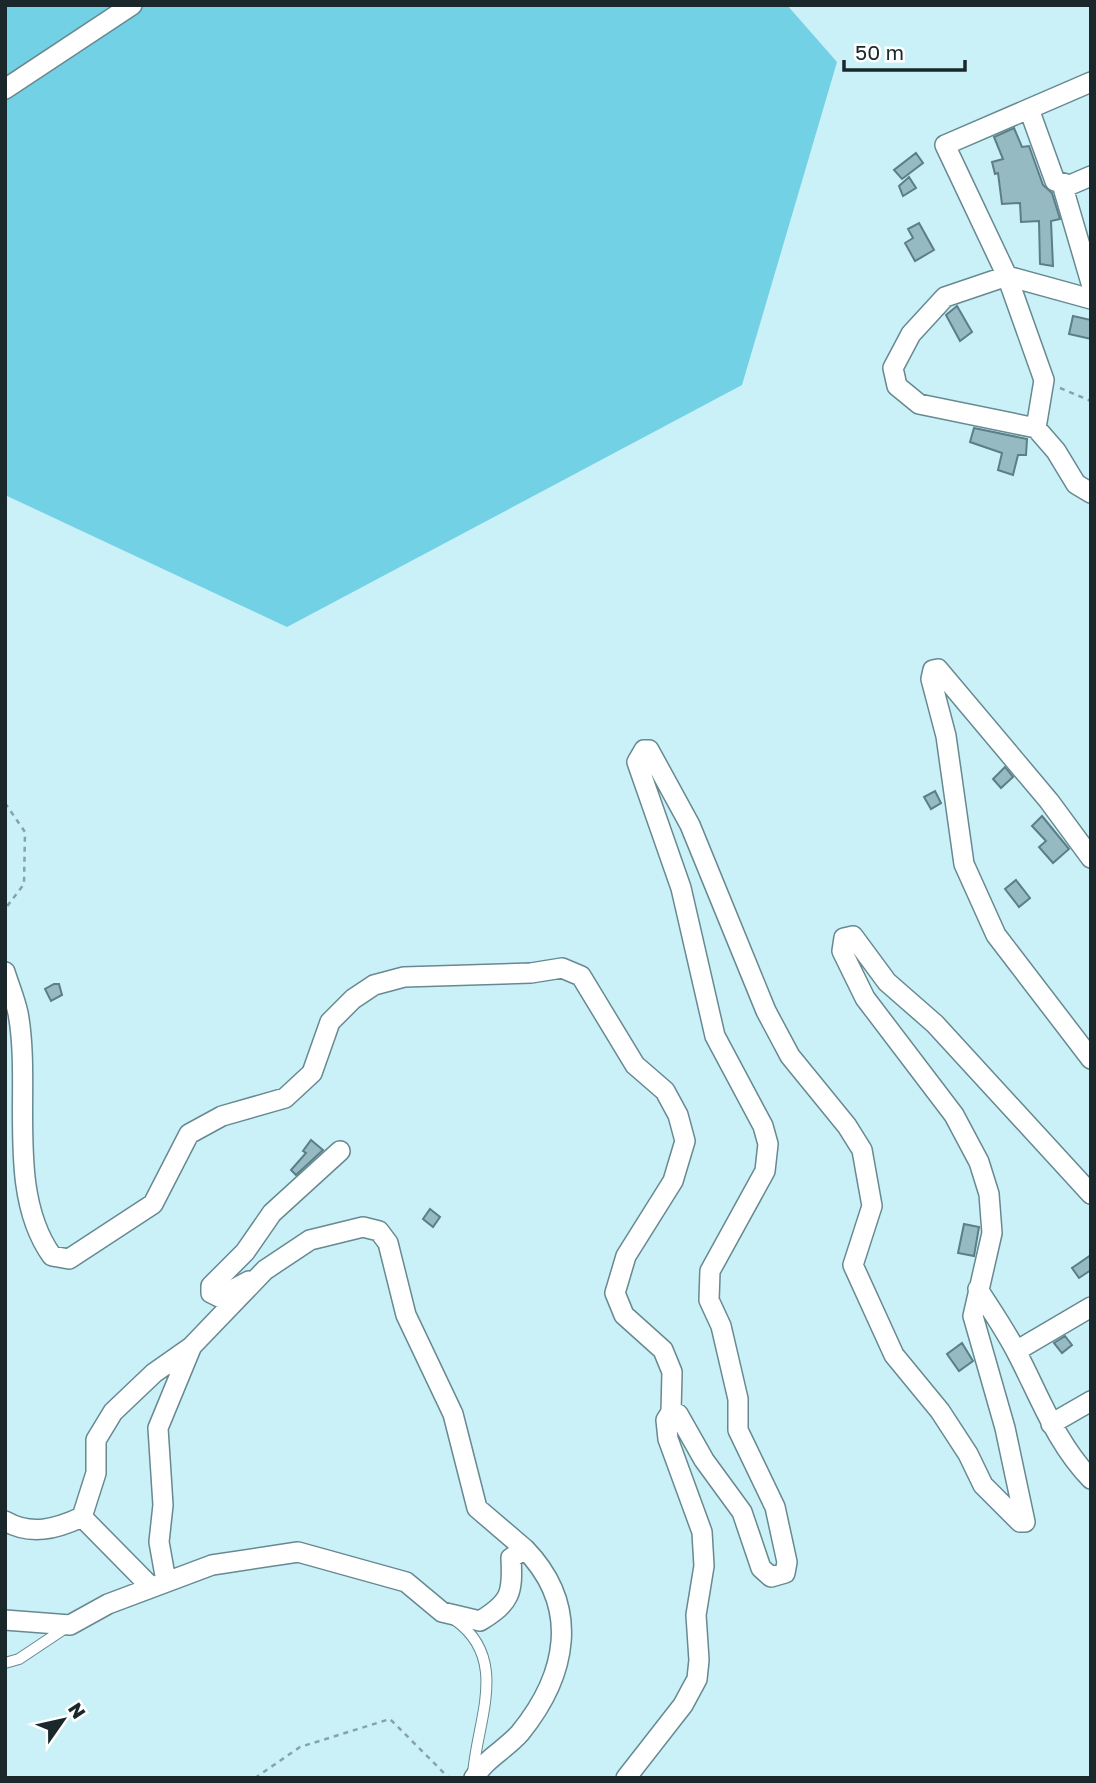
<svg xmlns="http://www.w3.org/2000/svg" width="1096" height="1783" viewBox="0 0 1096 1783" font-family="'Golos Text',sans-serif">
	<rect width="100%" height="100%" fill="#caf0f8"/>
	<!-- green -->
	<path fill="#73d1e5" d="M5,5H787L837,62L742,385L287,627L5,495Z"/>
	<!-- building -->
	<path fill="#96bac2" stroke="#5c7e86" stroke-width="2" d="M1014,128L1022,147L1029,146L1043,185L1052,193L1060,219L1051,221L1053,266L1040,264L1039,221L1021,222L1020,203L1002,204L998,173L995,174L992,162L1003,159L994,137Z
		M916,153L923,163L902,179L894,170Z
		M909,177L916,188L903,196L899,186Z
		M919,223L934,250L915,261L905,243L913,238L908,229Z
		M957,306L972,332L960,341L946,315Z
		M1073,316L1091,320V339L1069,334Z
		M974,428L1027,439L1026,455H1018L1013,475L998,470L1002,453L970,442Z
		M1005,767L1013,777L1001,788L993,779Z
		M935,791L941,803L931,809L924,797Z
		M1042,816L1069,849L1053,863L1039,847L1046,841L1032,826Z
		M1016,880L1030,898L1019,907L1005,889Z
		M54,984H59L62,995L51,1001L45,989Z
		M311,1140L323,1150L296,1175L291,1170L306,1153L303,1151Z
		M430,1209L440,1217L433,1227L423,1219Z
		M964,1224L979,1227L974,1256L958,1253Z
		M1091,1255V1270L1079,1278L1072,1268Z
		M1065,1336L1072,1345L1062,1353L1054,1343Z
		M962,1343L973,1361L959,1371L947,1354Z"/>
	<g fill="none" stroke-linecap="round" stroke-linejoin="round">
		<defs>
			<path id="service" d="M455,1620C510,1659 477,1720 473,1774
				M5,1663L19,1659L67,1627"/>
			<path id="minor" d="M5,89L132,5
				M1029,109L1055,181L1070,185L1091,176
				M1062,184L1091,283
				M1091,299L1007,276L945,297L911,334L893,368L897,386L919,404L1036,428L1056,451L1076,484L1091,493
				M1036,428L1044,380L1007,276L945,145L1091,82
				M1091,858L1049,801L938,669L933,670L931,679L946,736L964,864L996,935L1091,1059
				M5,972C9,985 15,999 18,1013C32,1088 5,1191 52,1256L69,1259L153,1204L189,1134L222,1116L285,1098L312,1073L330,1022L353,999L374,985L404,977L531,973L562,968L581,976L635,1065L665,1091L678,1115L685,1141L673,1181L626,1256L615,1293L624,1315L663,1350L672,1372L671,1412
				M249,1281L219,1297L211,1293V1286L245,1252L272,1213L340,1151
				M978,1289C991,1310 1006,1331 1017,1353C1040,1397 1056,1443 1091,1479
				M1016,1351L1091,1307
				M1051,1424L1091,1401
				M82,1517L151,1587
				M5,1521C31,1536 56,1529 82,1517L96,1473V1440L113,1412L154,1373L191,1347L265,1270L310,1240L363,1227L379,1231L388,1243L406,1315L453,1414L477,1508L525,1549
				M166,1581L159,1542L163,1505L158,1428L191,1348
				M5,1620L70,1625L108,1604L212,1565L298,1552L406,1582L442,1612L480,1621C511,1602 513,1593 511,1558L525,1549C581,1607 567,1675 520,1733C505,1750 486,1758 474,1778
				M626,1778L683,1705L697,1679L699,1660L696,1615L704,1566L702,1532L668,1439L666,1420L671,1412L678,1414L704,1460L742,1512L761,1568L771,1577L785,1573L787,1562L775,1507L738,1430V1399L721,1326L709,1300L710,1271L765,1171L768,1144L763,1126L715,1036L681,888L637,762L644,750H649L690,825L766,1011L790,1056L847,1126L862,1150L872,1206L853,1265L894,1355L940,1411L968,1454L983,1485L1020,1522H1025L1005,1428L973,1316L992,1233L989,1194L979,1162L954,1115L865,998L842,951L844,938L853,936L887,982L935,1024L1091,1194"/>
		</defs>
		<!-- service casing -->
		<use href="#service" stroke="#678991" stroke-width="12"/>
		<!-- minor casing -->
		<use href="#minor" stroke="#678991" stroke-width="22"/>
		<!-- path -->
		<path stroke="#87a3aa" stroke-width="2.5" stroke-dasharray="5 5" stroke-linecap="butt" d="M1060,388L1091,401
			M5,803L25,832L24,884L5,909
			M255,1778L300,1747L390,1719L449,1778"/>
		<!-- service -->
		<use href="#service" stroke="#fff" stroke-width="10"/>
		<!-- minor -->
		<use href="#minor" stroke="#fff" stroke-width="19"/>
	</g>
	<!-- border -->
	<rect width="1096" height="1783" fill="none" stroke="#1a282c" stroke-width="14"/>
	<!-- north arrow -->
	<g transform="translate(63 1720) rotate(56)" stroke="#ffffff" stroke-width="5" paint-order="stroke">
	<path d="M0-5L12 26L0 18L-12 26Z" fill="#1a282c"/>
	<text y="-10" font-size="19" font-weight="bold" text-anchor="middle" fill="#1a282c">N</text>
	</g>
	<!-- scale -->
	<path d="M844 60v10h121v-10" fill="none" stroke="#1a282c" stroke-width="3.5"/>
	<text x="855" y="60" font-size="21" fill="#1a282c" stroke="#ffffff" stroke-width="5" paint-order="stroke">50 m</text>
</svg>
